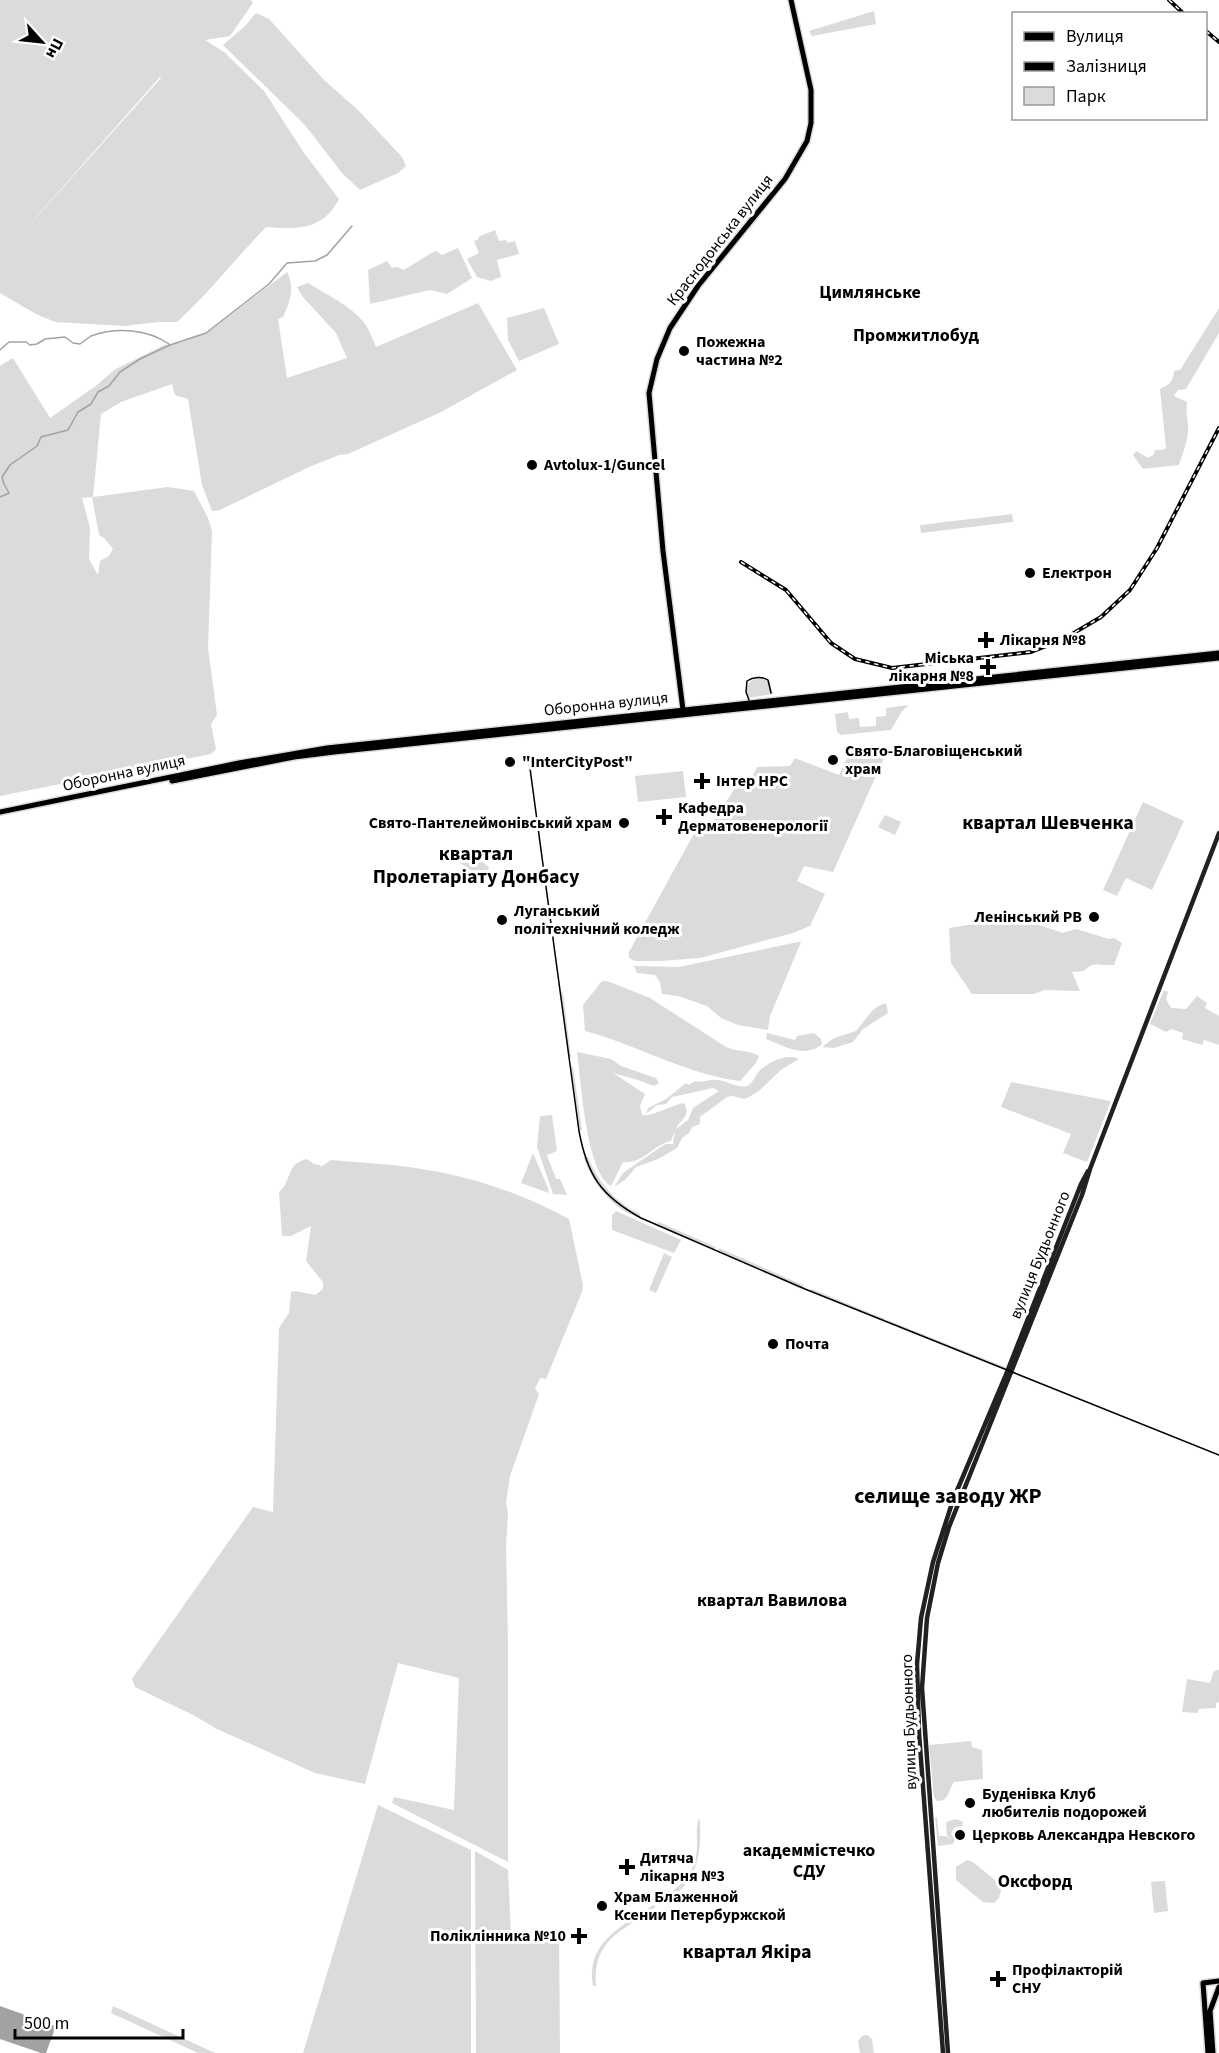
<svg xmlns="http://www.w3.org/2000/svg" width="1219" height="2053" viewBox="0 0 1219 2053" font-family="'Source Sans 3',sans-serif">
	<rect width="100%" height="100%" fill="#fff"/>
	<!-- green -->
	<path fill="#dbdbdb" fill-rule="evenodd" d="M0,0H251L253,3L230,36L205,40L224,52L264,91L304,153L339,199C322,231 298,229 266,227C236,258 209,293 177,322H158L125,326L55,322L36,314L0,293ZM160,77L161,78L7,250Z
		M874,11L876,24L812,36L809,31Z
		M256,13L269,19L324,80L357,109L402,157L406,166L398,173L360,190L342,173L305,125L223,45L245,26Z
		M495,230L499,241L506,240L507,243L515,241L519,254L497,260L501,277L491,281L477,277L467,259L479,253L474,241L479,239L478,237Z
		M458,248L472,278L447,294L430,290L370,304L368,270L387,261L392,268L398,267L403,270C416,264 424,256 436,251L442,255Z
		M287,272C295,286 290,303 283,317L278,319L287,378L347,358L336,333L302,296L297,287L308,283C327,295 352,306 366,325C370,332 373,340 376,347L478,303L517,370L441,412L348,454L339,455L309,467L220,510L212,511L202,485L188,399L175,395L172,384L121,402L101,414L93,497L168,487L194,491L208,518L212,531L208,648L217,715L211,724L216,749L211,754L0,796V366L13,358L50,418L97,385L114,370L164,345L182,342L208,332ZM92,497L99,535L104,538L113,549L109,556L100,561L98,575L89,559L90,528L82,498Z
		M544,308L559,344L519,361L508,340L507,318Z
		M1219,308V333L1186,389L1178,390L1174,396L1187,402C1185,413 1189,422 1188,432C1187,444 1182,454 1179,465L1143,469L1133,455L1136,451L1148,458L1154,454L1155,450H1162L1166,448L1160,389C1170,384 1173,382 1174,371L1180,370Z
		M1012,514L1013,522L921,533L920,525Z
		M763,677L770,682L773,694L747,698C745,685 750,678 763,677Z
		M909,705L902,711L891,730L841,735L837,732L835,714L848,712L849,719L859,718L860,727L876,726V717L886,716V708Z
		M852,747L884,758L833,872L804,866L797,881L825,894L810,926L793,933L700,958L661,961H635L629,958V952L697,828L710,826L737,785L749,783L757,767L790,766L795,758L839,775Z
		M683,771L686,797L638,802L635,776Z
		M1143,802L1184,821L1152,890L1126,878L1117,896L1103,890Z
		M885,815L901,822L895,835L878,827Z
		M463,850H468L489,867L487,876L481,878L459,862L458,856Z
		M1037,912L1039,925L1063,933L1076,929L1109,939L1114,938L1122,943L1114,965C1102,966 1093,960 1084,971L1072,972L1080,991L1045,990L1034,994H972L951,963L949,928L1025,916Z
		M798,942H801L770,1016L768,1030L738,1025L721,1018L707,1006L678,996L662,994L660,982L655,975L637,973L634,966L679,967Z
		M602,981H607L650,998L726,1047C737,1052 749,1050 759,1056L756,1063L740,1081C685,1074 638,1045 585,1031L583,1005Z
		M1164,990L1168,992L1166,999L1171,1008L1186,1009L1197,996L1207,1003L1205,1008L1219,1016V1045L1204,1040L1202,1045L1182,1039L1183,1033L1171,1029L1166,1032L1150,1024Z
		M561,991L563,993L571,1057H568Z
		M886,1003L888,1013L863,1029L853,1042L834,1048L822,1047L834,1038L856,1031L872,1011L878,1006Z
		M767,1033L795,1040L797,1036L814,1033L821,1039L822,1044C805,1059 784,1046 766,1039Z
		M577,1052L611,1059L621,1066L656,1078L659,1083L654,1086L638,1080L613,1073L645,1094L640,1106L642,1115C653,1117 671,1105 684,1103C692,1117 679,1120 676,1129L688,1120L693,1108L719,1091L713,1088L672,1097L666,1104L657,1105L646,1114L648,1108L666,1099L686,1083L689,1085L695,1081C704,1083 709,1079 718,1080C728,1081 740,1090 749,1085C754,1081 756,1074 760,1070C770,1062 786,1053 799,1059L781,1070L760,1090L749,1097L744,1099L733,1096L727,1097L700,1117V1124L692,1127L689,1133L682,1138L677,1148L658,1159L636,1167L625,1180L614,1187L623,1173L665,1144H673L675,1131L671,1141C652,1145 644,1164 623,1162L611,1186C586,1173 581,1080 577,1052Z
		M571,1066L573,1067L582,1130H578Z
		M1011,1082L1111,1101L1087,1162L1063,1153L1071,1134L1001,1107Z
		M552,1115L557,1151L547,1155L556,1179H560L567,1195L553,1194L537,1147L540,1116Z
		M533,1153L548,1188L549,1193L521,1183Z
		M585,1156L588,1157C599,1183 615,1202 640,1214V1217C615,1213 592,1182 584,1159Z
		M307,1159L314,1164L322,1166L331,1160C363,1163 396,1164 427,1170C477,1178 525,1195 569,1219L583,1285L582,1292L546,1379L540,1378L535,1389L539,1394L510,1476L506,1503L508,1513L506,1545L508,1643V1862L392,1803L394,1797L454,1810L459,1678L398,1663L365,1784L315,1773L215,1728L195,1716L135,1687L132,1679L253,1507L273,1512L279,1328L289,1313L291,1292L295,1291L315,1295L323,1289V1282L306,1261L311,1226L291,1236H282L279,1192C292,1182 285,1164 307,1159Z
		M616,1211L681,1240L674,1253L612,1230V1215Z
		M657,1222H659L716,1247L714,1250L657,1226Z
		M719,1248L803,1285L804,1287L801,1289L718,1252Z
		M664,1253L672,1257L656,1293L649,1290Z
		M812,1289L885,1319V1321L811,1292L810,1290Z
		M887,1320L1005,1367L1006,1370L888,1323Z
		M1219,1670V1702L1216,1703V1708L1199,1709L1197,1713L1182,1712L1187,1679L1210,1683L1214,1671Z
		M971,1741L972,1747L982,1750L983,1779L954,1782C948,1790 950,1801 937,1801L934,1797L929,1745Z
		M378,1805L471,1850V2053H303Z
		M937,1817L939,1836H945L953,1840L947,1836L946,1822L956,1819L963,1822L962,1826L954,1828L951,1834L955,1839L953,1844L938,1846L935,1818Z
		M699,1818C701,1825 700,1833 700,1841C699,1870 686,1893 658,1904L659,1901C680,1886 697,1874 697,1845C697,1836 696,1825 699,1818Z
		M475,1851L508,1870L511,1933L559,1931L560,2053H476Z
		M967,1860L973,1862L996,1881L1001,1890L999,1898L994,1903L983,1902L956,1880V1867Z
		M1165,1881L1168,1911L1154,1913L1151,1882Z
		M653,1905L656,1907C624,1931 592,1938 596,1986H593C585,1942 623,1926 653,1905Z
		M113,2006L215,2053H198L111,2013Z
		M867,2035L872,2039L874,2053H860L858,2041L862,2036Z"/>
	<!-- water -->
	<path fill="#a2a2a2" d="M0,2006L56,2026L46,2053H41L0,2039Z"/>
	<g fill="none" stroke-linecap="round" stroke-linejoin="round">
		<!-- stream -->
		<path stroke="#a2a2a2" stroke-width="1.5" d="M0,350L9,342H26L30,345L37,344L45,339L65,337L73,343L80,344C83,342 88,338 91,336C117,327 147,329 169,344
			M0,497L9,493L4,484L2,477L10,465L37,446L41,437L68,430L78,412L91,404L98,392L109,386L120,372L140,359L170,345L206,333L269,284L287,263L315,261L327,255L352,226"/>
		<defs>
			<path id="primary" d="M683,710L663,551L649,393L657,359L670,328L698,286L785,179L807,141L811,123V90L791,0
				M172,781L294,757L334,752L1219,658
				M0,812L239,763L327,748L1219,653
				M1208,2053L1203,1983L1219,1981
				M1213,2053L1210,2011L1219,1987"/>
		</defs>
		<!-- primary casing -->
		<use href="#primary" stroke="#dbdbdb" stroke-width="8"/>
		<!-- secondary -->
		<path stroke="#212121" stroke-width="4.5" d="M943,2053L919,1733L917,1664L921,1618L933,1562L953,1500L1005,1377L1081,1184L1088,1171
			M948,2053L922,1688L927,1618L938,1563L949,1527L1082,1195L1090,1169L1219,833"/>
		<!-- primary -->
		<use href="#primary" stroke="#000" stroke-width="5"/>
		<!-- tram -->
		<path stroke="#000" stroke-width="1.5" d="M749,700L746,692L747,681C753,677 762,676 768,680L771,693
			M529,761L579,1131C587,1175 601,1196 641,1218L805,1289L1219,1455"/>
		<defs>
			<path id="rail" d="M1169,0L1184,14
				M1206,31L1219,42
				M741,562L786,590L831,643L855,659L892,668L1031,652L1062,640L1101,617L1130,590L1157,548L1219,428"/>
		</defs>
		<!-- rail casing -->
		<use href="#rail" stroke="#000" stroke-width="4"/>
		<!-- rail -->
		<use href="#rail" stroke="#fff" stroke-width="1.5" stroke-dasharray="4.5" stroke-linecap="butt"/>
	</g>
	<!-- markers -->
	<g fill="#000" stroke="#fff" stroke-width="2">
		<circle cx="684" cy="351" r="6"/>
		<circle cx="532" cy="465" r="6"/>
		<circle cx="1030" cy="573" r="6"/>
		<path d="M983 631h6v6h6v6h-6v6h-6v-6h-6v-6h6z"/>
		<path d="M985 658h6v6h6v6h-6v6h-6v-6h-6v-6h6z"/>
		<circle cx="833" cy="760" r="6"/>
		<circle cx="510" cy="762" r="6"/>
		<path d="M699 772h6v6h6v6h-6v6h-6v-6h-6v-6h6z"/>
		<path d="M661 808h6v6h6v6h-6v6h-6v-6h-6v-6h6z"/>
		<circle cx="624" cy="823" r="6"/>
		<circle cx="1094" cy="917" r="6"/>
		<circle cx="502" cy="920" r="6"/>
		<circle cx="773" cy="1344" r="6"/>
		<circle cx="970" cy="1803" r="6"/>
		<circle cx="960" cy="1835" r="6"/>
		<path d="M624 1858h6v6h6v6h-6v6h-6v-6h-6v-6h6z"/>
		<circle cx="602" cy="1906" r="6"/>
		<path d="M576 1927h6v6h6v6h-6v6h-6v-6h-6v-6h6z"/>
		<path d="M995 1970h6v6h6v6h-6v6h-6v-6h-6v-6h6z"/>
	</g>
	<g text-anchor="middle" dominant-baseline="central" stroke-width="6" stroke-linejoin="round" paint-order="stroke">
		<!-- street labels -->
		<g font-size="16" fill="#000" stroke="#fff">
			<text transform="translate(720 240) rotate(-52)">Краснодонська вулиця</text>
			<text transform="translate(606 704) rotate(-6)">Оборонна вулиця</text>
			<text transform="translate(124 773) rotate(-12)">Оборонна вулиця</text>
			<text transform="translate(1040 1255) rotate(-68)">вулиця Будьонного</text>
			<text transform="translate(909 1722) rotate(-92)">вулиця Будьонного</text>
		</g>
		<!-- poi labels -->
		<g font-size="16" font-weight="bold" fill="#000" stroke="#fff" text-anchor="start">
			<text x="696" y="342">Пожежна<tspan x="696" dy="18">частина №2</tspan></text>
			<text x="544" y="465">Avtolux-1/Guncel</text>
			<text x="1042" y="573">Електрон</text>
			<text x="1000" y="640">Лікарня №8</text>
			<text x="974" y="658" text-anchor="end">Міська<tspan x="974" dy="18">лікарня №8</tspan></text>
			<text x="845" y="751">Свято-Благовіщенський<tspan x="845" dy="18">храм</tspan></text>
			<text x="522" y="762">"InterCityPost"</text>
			<text x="716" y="781">Інтер НРС</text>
			<text x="678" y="808">Кафедра<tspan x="678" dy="18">Дерматовенерології</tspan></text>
			<text x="612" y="823" text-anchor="end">Свято-Пантелеймонівський храм</text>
			<text x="514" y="911">Луганський<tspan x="514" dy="18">політехнічний коледж</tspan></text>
			<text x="1082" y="917" text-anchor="end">Ленінський РВ</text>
			<text x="785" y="1344">Почта</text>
			<text x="982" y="1794">Буденівка Клуб<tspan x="982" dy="18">любителів подорожей</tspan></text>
			<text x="972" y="1835">Церковь Александра Невского</text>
			<text x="640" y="1858">Дитяча<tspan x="640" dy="18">лікарня №3</tspan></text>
			<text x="614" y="1897">Храм Блаженной<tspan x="614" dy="18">Ксении Петербуржской</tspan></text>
			<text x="566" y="1936" text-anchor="end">Поліклінника №10</text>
			<text x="1012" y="1970">Профілакторій<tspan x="1012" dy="18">СНУ</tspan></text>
		</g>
		<!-- neighbourhood labels -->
		<g font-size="18" font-weight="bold" fill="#000" stroke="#fff">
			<text x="870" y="292">Цимлянське</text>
			<text x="916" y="335">Промжитлобуд</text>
			<text x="772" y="1600">квартал Вавилова</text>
			<text x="809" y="1850">академмістечко<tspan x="809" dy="21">СДУ</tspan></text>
			<text x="1035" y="1881">Оксфорд</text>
		</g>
		<!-- quarter labels -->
		<g font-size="20" font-weight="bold" fill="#000" stroke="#fff">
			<text x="1048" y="823">квартал Шевченка</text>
			<text x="476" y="854">квартал<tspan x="476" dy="23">Пролетаріату Донбасу</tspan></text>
			<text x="747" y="1952">квартал Якіра</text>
		</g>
		<!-- district labels -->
		<g font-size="22" font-weight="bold" fill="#000" stroke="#fff">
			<text x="948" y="1496">селище заводу ЖР</text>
		</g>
	</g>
	<!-- legend -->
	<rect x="1012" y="12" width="195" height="108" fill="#ffffff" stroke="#999999" stroke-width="1.5"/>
	<rect x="1024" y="32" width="30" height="9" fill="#000000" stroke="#999999" stroke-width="1.5"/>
	<text x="1066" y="42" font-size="18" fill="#000000">Вулиця</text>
	<rect x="1024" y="62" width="30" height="9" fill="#000000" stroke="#999999" stroke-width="1.5"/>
	<text x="1066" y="72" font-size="18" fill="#000000">Залізниця</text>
	<rect x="1024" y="87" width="30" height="18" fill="#dbdbdb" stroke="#999999" stroke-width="1.5"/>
	<text x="1066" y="102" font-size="18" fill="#000000">Парк</text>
	<!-- north arrow -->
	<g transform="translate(42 42) rotate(117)" stroke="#ffffff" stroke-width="4.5" paint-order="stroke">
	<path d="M0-4.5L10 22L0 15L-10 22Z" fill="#000000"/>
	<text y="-9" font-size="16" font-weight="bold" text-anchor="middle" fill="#000000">Пн</text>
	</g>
	<!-- scale -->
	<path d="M15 2029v9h168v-9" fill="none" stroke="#000000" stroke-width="3"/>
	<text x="24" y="2029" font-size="18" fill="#000000" stroke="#ffffff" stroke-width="4.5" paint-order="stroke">500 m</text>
</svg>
